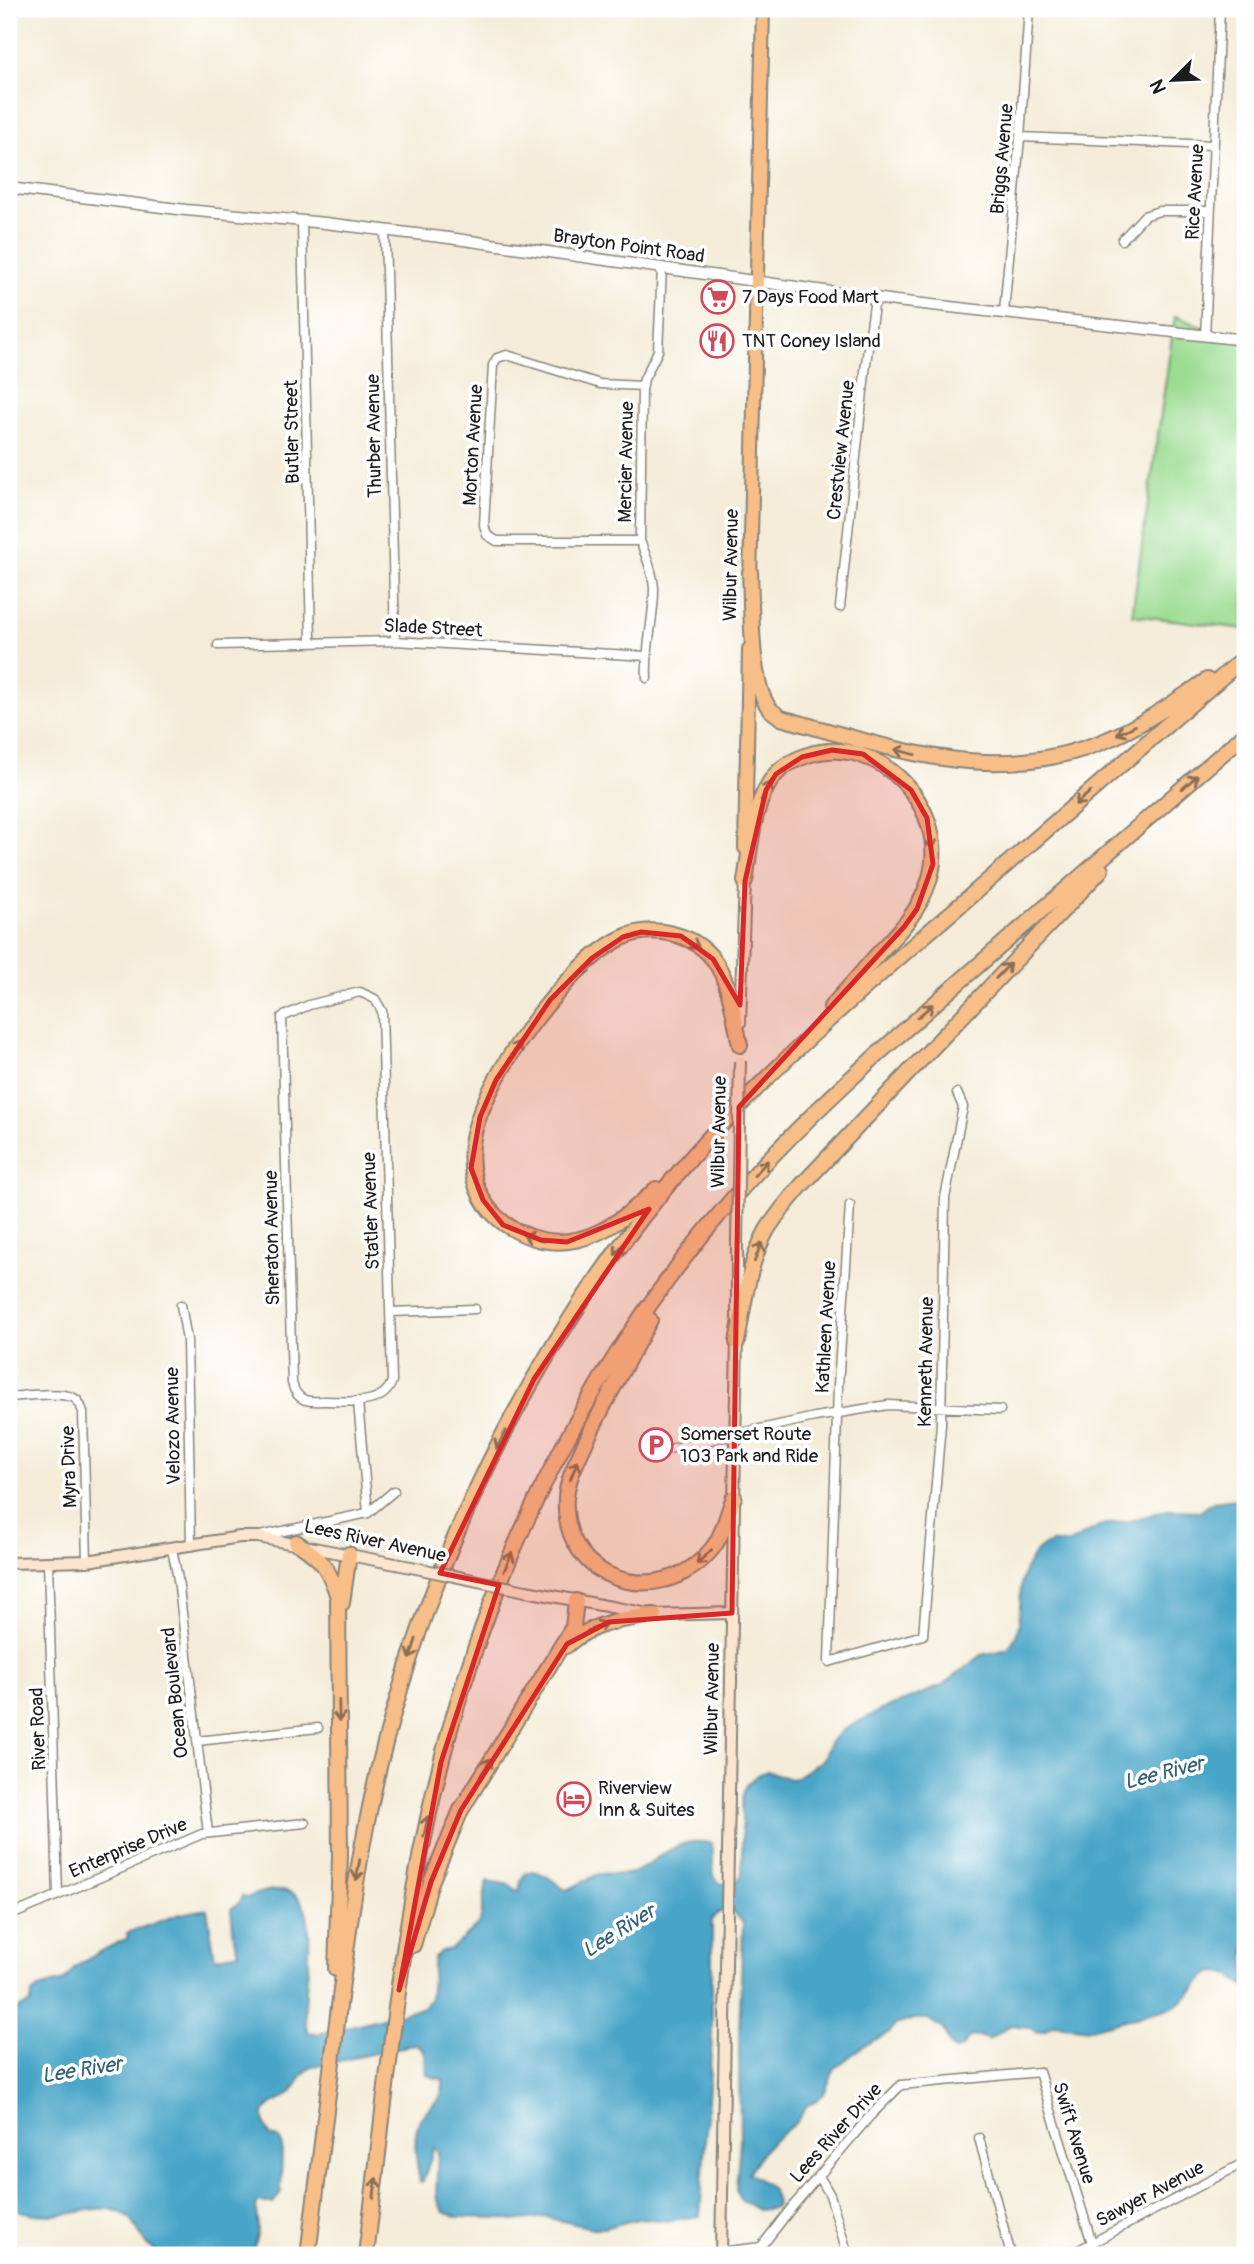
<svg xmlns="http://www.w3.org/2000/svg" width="1254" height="2264" viewBox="0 0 1254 2264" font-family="Pangolin,sans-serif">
	<rect width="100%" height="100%" fill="#fff"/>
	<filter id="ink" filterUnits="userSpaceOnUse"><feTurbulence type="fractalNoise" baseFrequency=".0143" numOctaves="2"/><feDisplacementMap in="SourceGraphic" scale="14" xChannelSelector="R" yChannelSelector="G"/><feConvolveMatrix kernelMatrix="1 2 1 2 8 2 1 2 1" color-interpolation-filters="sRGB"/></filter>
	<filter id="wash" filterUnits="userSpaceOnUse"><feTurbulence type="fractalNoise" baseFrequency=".00686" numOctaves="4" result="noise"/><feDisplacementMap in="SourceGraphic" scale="28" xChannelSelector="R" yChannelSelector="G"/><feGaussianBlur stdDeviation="1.57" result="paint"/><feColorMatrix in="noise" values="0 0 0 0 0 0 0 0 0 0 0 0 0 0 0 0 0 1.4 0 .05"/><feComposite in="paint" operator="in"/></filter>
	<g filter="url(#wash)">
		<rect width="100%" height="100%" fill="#f4ecd8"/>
		<!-- green -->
		<path fill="#9bdc92" stroke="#5c7c57" stroke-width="2" d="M1175,316L1236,341H1245V629L1132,615Z"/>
		<!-- water -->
		<path fill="#49a5c8" stroke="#326072" stroke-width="2" d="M1245,1498V1986C1202,1952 1207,1989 1173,2007L1091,2029L1053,2025L1044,2031L1036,2032L1029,2027L1011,2025L988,2040L980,2036L969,2037L961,2048L955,2050L951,2047L943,2029L928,2019H915L895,2025L890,2032L863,2046L835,2068L824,2094L813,2103L807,2105L796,2122L765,2148L748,2173C762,2182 775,2186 777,2204L774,2208L758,2210L740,2199L736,2190L740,2140L739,2038L743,1923L734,1912H719L712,1920V2040L700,2216L666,2221L642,2218L603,2228H592L545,2217L513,2221L501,2218L458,2217L443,2212L436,2196L438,2152L434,2148L423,2182H420C417,2165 412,2137 419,2121C429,2102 444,2105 443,2080C439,2078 434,2078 430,2076C419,2071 434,2052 416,2044L312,2067C301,2073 300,2080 294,2089C282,2108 251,2098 270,2136L279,2138L282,2145L281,2193L273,2203H257C255,2212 257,2217 258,2226C259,2238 251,2243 255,2255H161C155,2251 149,2247 144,2241C138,2232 135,2221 125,2215C106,2202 87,2212 67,2214C48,2216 26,2216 9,2206V2013L31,2003L32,1994L38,1988L64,1981L75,1967L105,1949L128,1938L127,1933L180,1914L207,1909L215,1958L239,1952L234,1938L231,1909L241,1901L242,1896L247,1898C256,1893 263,1892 273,1890C337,1884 294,2001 308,2032L318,2034L422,2008L430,1998L434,1958L441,1951L451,1949L480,1923L487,1881L510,1885L519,1892C520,1888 520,1884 521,1881C529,1857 556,1884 566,1890C578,1886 589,1876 601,1874C613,1872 624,1877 635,1872C661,1858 677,1836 711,1843C717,1855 705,1886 728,1884C734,1883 738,1880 742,1875V1798C745,1784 753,1775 768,1771L790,1779L795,1778L822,1760L830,1743L843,1730L879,1711L941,1686L982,1655L1008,1649L1016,1636L1019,1624L1021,1586L1024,1571L1034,1554L1042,1547L1051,1543H1069L1099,1526L1129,1521L1167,1510L1201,1511L1213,1502Z"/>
	</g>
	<g filter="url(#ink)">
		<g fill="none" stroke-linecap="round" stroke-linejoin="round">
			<defs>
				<path id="minor" d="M1020,137L1213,145
					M302,221L311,641
					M385,230L395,641
					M1122,240L1144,216L1159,211H1210
					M1004,312L1020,137L1029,9
					M1205,336L1220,9
					M640,541H497L487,535L484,525L493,365L497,358L507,355L600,384L643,386
					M840,607L866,363L875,298
					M218,645L395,641L646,656
					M647,678C645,648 654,619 654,589C653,572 646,556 640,541L642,390L644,379L658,351L662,268
					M360,992L375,999L382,1011L392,1381C384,1407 348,1401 327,1401C320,1401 312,1402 305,1400C297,1397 294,1391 292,1383L282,1017L309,1005Z
					M850,1205L838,1386L829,1662L923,1635L941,1424L945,1198L963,1107L957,1093
					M181,1305L187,1340L191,1546
					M390,1312L475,1309
					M9,1397C24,1396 61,1391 74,1398C80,1401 81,1407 83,1412L87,1561
					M358,1402L368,1513
					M669,1449L815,1417L888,1405L1000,1410
					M260,1536L368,1513L394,1491
					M172,1549L178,1579L208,1833
					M48,1563L58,1895
					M197,1741L318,1728
					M9,1916L202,1834L305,1823
					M979,2138L1011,2255
					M819,2176L830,2195L848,2255
					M721,2252L761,2247L793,2206L870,2116L901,2085L1039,2072L1092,2243
					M1069,2255L1245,2162"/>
				<path id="tertiary" d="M9,188L186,210L325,223L449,238L896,301L1245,340"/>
				<path id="secondary" d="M740,1023L745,881
					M737,1241V1318
					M9,1563L87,1561L240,1537H258L411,1567
					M526,1591L654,1615L732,1613
					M721,2255L737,1334"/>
				<path id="primary" d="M750,582L763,9
					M745,848L749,649"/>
				<path id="motorway" d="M750,572C752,606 749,681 769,708C772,712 778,715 781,718C903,751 1009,793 1130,729C1157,715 1182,697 1207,680
					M745,881C751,847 752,801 776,774C784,765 796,759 808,755C880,732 952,810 929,881C919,912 899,932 877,955C862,972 847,990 831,1007
					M656,1189C622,1222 581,1254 531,1237C487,1222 465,1184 473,1138C484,1078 567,964 622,938C651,924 693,933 713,959C731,983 734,1017 740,1045
					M650,1320C627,1362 603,1404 583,1448C576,1463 567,1481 566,1498C561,1582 660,1611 711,1550C723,1536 727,1514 734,1497
					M737,1342C744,1305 748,1263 767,1230C777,1214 789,1200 801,1186L1101,870
					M296,1542C323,1560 328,1566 338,1597L340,1857L336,1969
					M342,1603L349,1554
					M566,1646C591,1623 622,1619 654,1615
					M413,1945L431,1882L461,1810L573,1627L576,1601
					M308,2255C318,2175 328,2095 338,2014C349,1925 361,1835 384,1747C440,1531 544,1326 691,1158C770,1068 861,990 952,912C1050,827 1147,742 1245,657
					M366,2255C388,2079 402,1900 450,1729C504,1537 598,1355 728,1204C805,1115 893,1040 981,963C1069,886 1157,810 1245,734"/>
			</defs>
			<!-- minor casing -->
			<use href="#minor" stroke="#88847a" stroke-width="11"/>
			<!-- tertiary casing -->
			<use href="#tertiary" stroke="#88847a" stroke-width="13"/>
			<!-- secondary casing -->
			<use href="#secondary" stroke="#88847a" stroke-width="14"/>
			<!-- primary casing -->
			<use href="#primary" stroke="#88847a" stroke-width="16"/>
			<!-- motorway casing -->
			<use href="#motorway" stroke="#88847a" stroke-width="18"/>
			<!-- minor -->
			<use href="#minor" stroke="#fff" stroke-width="8"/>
			<!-- tertiary -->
			<use href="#tertiary" stroke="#fff" stroke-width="10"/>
			<!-- secondary -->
			<use href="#secondary" stroke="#fce5cf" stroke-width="10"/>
			<!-- primary -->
			<use href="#primary" stroke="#f7be88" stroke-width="12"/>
			<!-- motorway -->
			<use href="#motorway" stroke="#f7be88" stroke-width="14"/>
			<defs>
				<path id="secondary-bridge" d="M737,1241L740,1061
					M411,1567L526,1591"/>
			</defs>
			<!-- secondary-bridge casing -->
			<use href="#secondary-bridge" stroke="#88847a" stroke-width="14" stroke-linecap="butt"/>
			<!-- secondary-bridge -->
			<use href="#secondary-bridge" stroke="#fce5cf" stroke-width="10"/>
		</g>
		<!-- one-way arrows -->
		<defs><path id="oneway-shaft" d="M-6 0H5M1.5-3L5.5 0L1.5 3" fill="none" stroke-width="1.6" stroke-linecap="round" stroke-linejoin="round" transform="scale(1.75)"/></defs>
		<g stroke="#8a6d52">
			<use href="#oneway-shaft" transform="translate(1126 730) rotate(154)"/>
			<use href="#oneway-shaft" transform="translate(905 752) rotate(-165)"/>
			<use href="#oneway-shaft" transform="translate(1190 782) rotate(-41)"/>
			<use href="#oneway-shaft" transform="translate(766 791) rotate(-62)"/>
			<use href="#oneway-shaft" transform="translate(1083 798) rotate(139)"/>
			<use href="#oneway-shaft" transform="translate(931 839) rotate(81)"/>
			<use href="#oneway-shaft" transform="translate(690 942) rotate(30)"/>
			<use href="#oneway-shaft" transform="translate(1003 971) rotate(-46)"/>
			<use href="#oneway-shaft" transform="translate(925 1011) rotate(-41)"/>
			<use href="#oneway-shaft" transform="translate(515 1050) rotate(-58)"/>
			<use href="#oneway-shaft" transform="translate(761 1168) rotate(-48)"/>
			<use href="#oneway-shaft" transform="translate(533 1238) rotate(-163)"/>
			<use href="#oneway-shaft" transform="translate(621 1247) rotate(127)"/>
			<use href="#oneway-shaft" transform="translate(758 1252) rotate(-70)"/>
			<use href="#oneway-shaft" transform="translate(501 1440) rotate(117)"/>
			<use href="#oneway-shaft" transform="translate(574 1470) rotate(-69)"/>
			<use href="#oneway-shaft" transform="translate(704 1557) rotate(136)"/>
			<use href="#oneway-shaft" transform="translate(508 1562) rotate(-67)"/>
			<use href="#oneway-shaft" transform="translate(597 1627) rotate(-23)"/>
			<use href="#oneway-shaft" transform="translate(413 1649) rotate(108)"/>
			<use href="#oneway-shaft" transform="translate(339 1711) rotate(89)"/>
			<use href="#oneway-shaft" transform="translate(486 1767) rotate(-58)"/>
			<use href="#oneway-shaft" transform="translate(426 1826) rotate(-78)"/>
			<use href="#oneway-shaft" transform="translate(358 1870) rotate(100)"/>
			<use href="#oneway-shaft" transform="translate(375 2188) rotate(-83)"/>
		</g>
	</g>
	<!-- marked area -->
	<path fill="#d62828" fill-opacity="0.2" stroke="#d62828" stroke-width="5" stroke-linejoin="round" d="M832,750L863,754L911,790L927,818L933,864L917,909L904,927L739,1107L732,1613L609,1622L567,1644L461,1810L431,1882L399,1990L441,1762L499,1585L440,1573L534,1379L649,1209L567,1242L541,1240L503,1225L483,1200L471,1168L480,1117L496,1080L550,1000L592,958L623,937L641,932L681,936L713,959L740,1005L745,881L766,790L776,774L802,757Z"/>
	<!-- icons -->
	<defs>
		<symbol id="supermarket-ring" viewBox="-11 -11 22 22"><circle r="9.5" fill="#fff" stroke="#d1495b" stroke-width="1.5"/><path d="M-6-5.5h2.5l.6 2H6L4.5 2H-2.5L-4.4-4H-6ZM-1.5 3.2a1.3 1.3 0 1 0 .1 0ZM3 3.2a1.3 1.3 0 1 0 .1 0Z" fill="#d1495b"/></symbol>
		<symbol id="restaurant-ring" viewBox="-11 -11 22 22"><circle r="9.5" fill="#fff" stroke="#d1495b" stroke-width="1.5"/><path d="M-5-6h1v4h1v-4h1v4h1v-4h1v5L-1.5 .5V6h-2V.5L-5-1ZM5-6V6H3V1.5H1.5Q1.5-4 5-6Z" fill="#d1495b"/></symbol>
		<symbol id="parking-ring" viewBox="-11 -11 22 22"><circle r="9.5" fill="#fff" stroke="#d1495b" stroke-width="1.5"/><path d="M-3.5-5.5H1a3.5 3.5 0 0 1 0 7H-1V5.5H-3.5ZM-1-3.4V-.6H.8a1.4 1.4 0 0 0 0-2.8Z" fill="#d1495b"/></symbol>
		<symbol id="hotel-ring" viewBox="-11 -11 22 22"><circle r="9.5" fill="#fff" stroke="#d1495b" stroke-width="1.5"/><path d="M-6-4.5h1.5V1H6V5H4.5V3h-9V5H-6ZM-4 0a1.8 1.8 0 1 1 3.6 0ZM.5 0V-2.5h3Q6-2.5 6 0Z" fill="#d1495b"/></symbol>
	</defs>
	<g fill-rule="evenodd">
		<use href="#supermarket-ring" x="699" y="278" width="38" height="38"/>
		<use href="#restaurant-ring" x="698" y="322" width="38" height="38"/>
		<use href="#parking-ring" x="637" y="1426" width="38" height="38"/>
		<use href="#hotel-ring" x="555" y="1780" width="38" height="38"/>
	</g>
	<g text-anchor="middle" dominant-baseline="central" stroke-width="7" stroke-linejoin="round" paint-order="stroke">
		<!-- street labels -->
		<g font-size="19" fill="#1c1c1c" stroke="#fff">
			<text transform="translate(1002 159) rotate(-85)">Briggs Avenue</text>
			<text transform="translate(1195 192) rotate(-87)">Rice Avenue</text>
			<text transform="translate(629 246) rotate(8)">Brayton Point Road</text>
			<text transform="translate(292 432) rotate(-91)">Butler Street</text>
			<text transform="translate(374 436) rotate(-91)">Thurber Avenue</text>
			<text transform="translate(473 445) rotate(-87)">Morton Avenue</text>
			<text transform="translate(841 450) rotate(-84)">Crestview Avenue</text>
			<text transform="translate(626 462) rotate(-89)">Mercier Avenue</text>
			<text transform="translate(731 565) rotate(-89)">Wilbur Avenue</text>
			<text transform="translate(433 628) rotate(3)">Slade Street</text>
			<text transform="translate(719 1132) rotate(-89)">Wilbur Avenue</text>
			<text transform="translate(371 1211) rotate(-92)">Statler Avenue</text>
			<text transform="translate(272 1238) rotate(-91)">Sheraton Avenue</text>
			<text transform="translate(826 1327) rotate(-87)">Kathleen Avenue</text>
			<text transform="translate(926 1362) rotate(-89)">Kenneth Avenue</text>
			<text transform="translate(173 1426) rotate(-91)">Velozo Avenue</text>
			<text transform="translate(69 1467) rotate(-92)">Myra Drive</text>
			<text transform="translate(375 1541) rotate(12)">Lees River Avenue</text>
			<text transform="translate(175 1693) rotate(-96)">Ocean Boulevard</text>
			<text transform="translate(712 1699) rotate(-89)">Wilbur Avenue</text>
			<text transform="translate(38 1729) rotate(-92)">River Road</text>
			<text transform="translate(128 1848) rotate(-23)">Enterprise Drive</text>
			<text transform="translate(836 2133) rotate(-48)">Lees River Drive</text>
			<text transform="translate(1074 2133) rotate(73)">Swift Avenue</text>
			<text transform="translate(1150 2194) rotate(-28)">Sawyer Avenue</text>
		</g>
		<!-- poi labels -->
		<g font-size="19" fill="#1c1c1c" stroke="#fff" text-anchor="start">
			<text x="742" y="297">7 Days Food Mart</text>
			<text x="742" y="341">TNT Coney Island</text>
			<text x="680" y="1434">Somerset Route<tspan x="680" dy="22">103 Park and Ride</tspan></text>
			<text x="598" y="1788">Riverview<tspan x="598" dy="22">Inn &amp; Suites</tspan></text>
		</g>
		<!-- water labels -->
		<g font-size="21" font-style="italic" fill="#326072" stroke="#fff">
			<text transform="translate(1164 1773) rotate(-14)">Lee River</text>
			<text transform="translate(619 1931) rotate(-32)">Lee River</text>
			<text transform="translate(82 2070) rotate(-9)">Lee River</text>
		</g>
	</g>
	<!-- margin -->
	<rect width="1254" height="2264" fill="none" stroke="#fff" stroke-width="35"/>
	<!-- north arrow -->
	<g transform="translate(1173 80) rotate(246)" stroke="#ffffff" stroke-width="5" paint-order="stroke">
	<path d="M0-5L12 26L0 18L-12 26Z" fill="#1c1c1c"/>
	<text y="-10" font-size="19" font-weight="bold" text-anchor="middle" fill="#1c1c1c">N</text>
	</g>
</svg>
